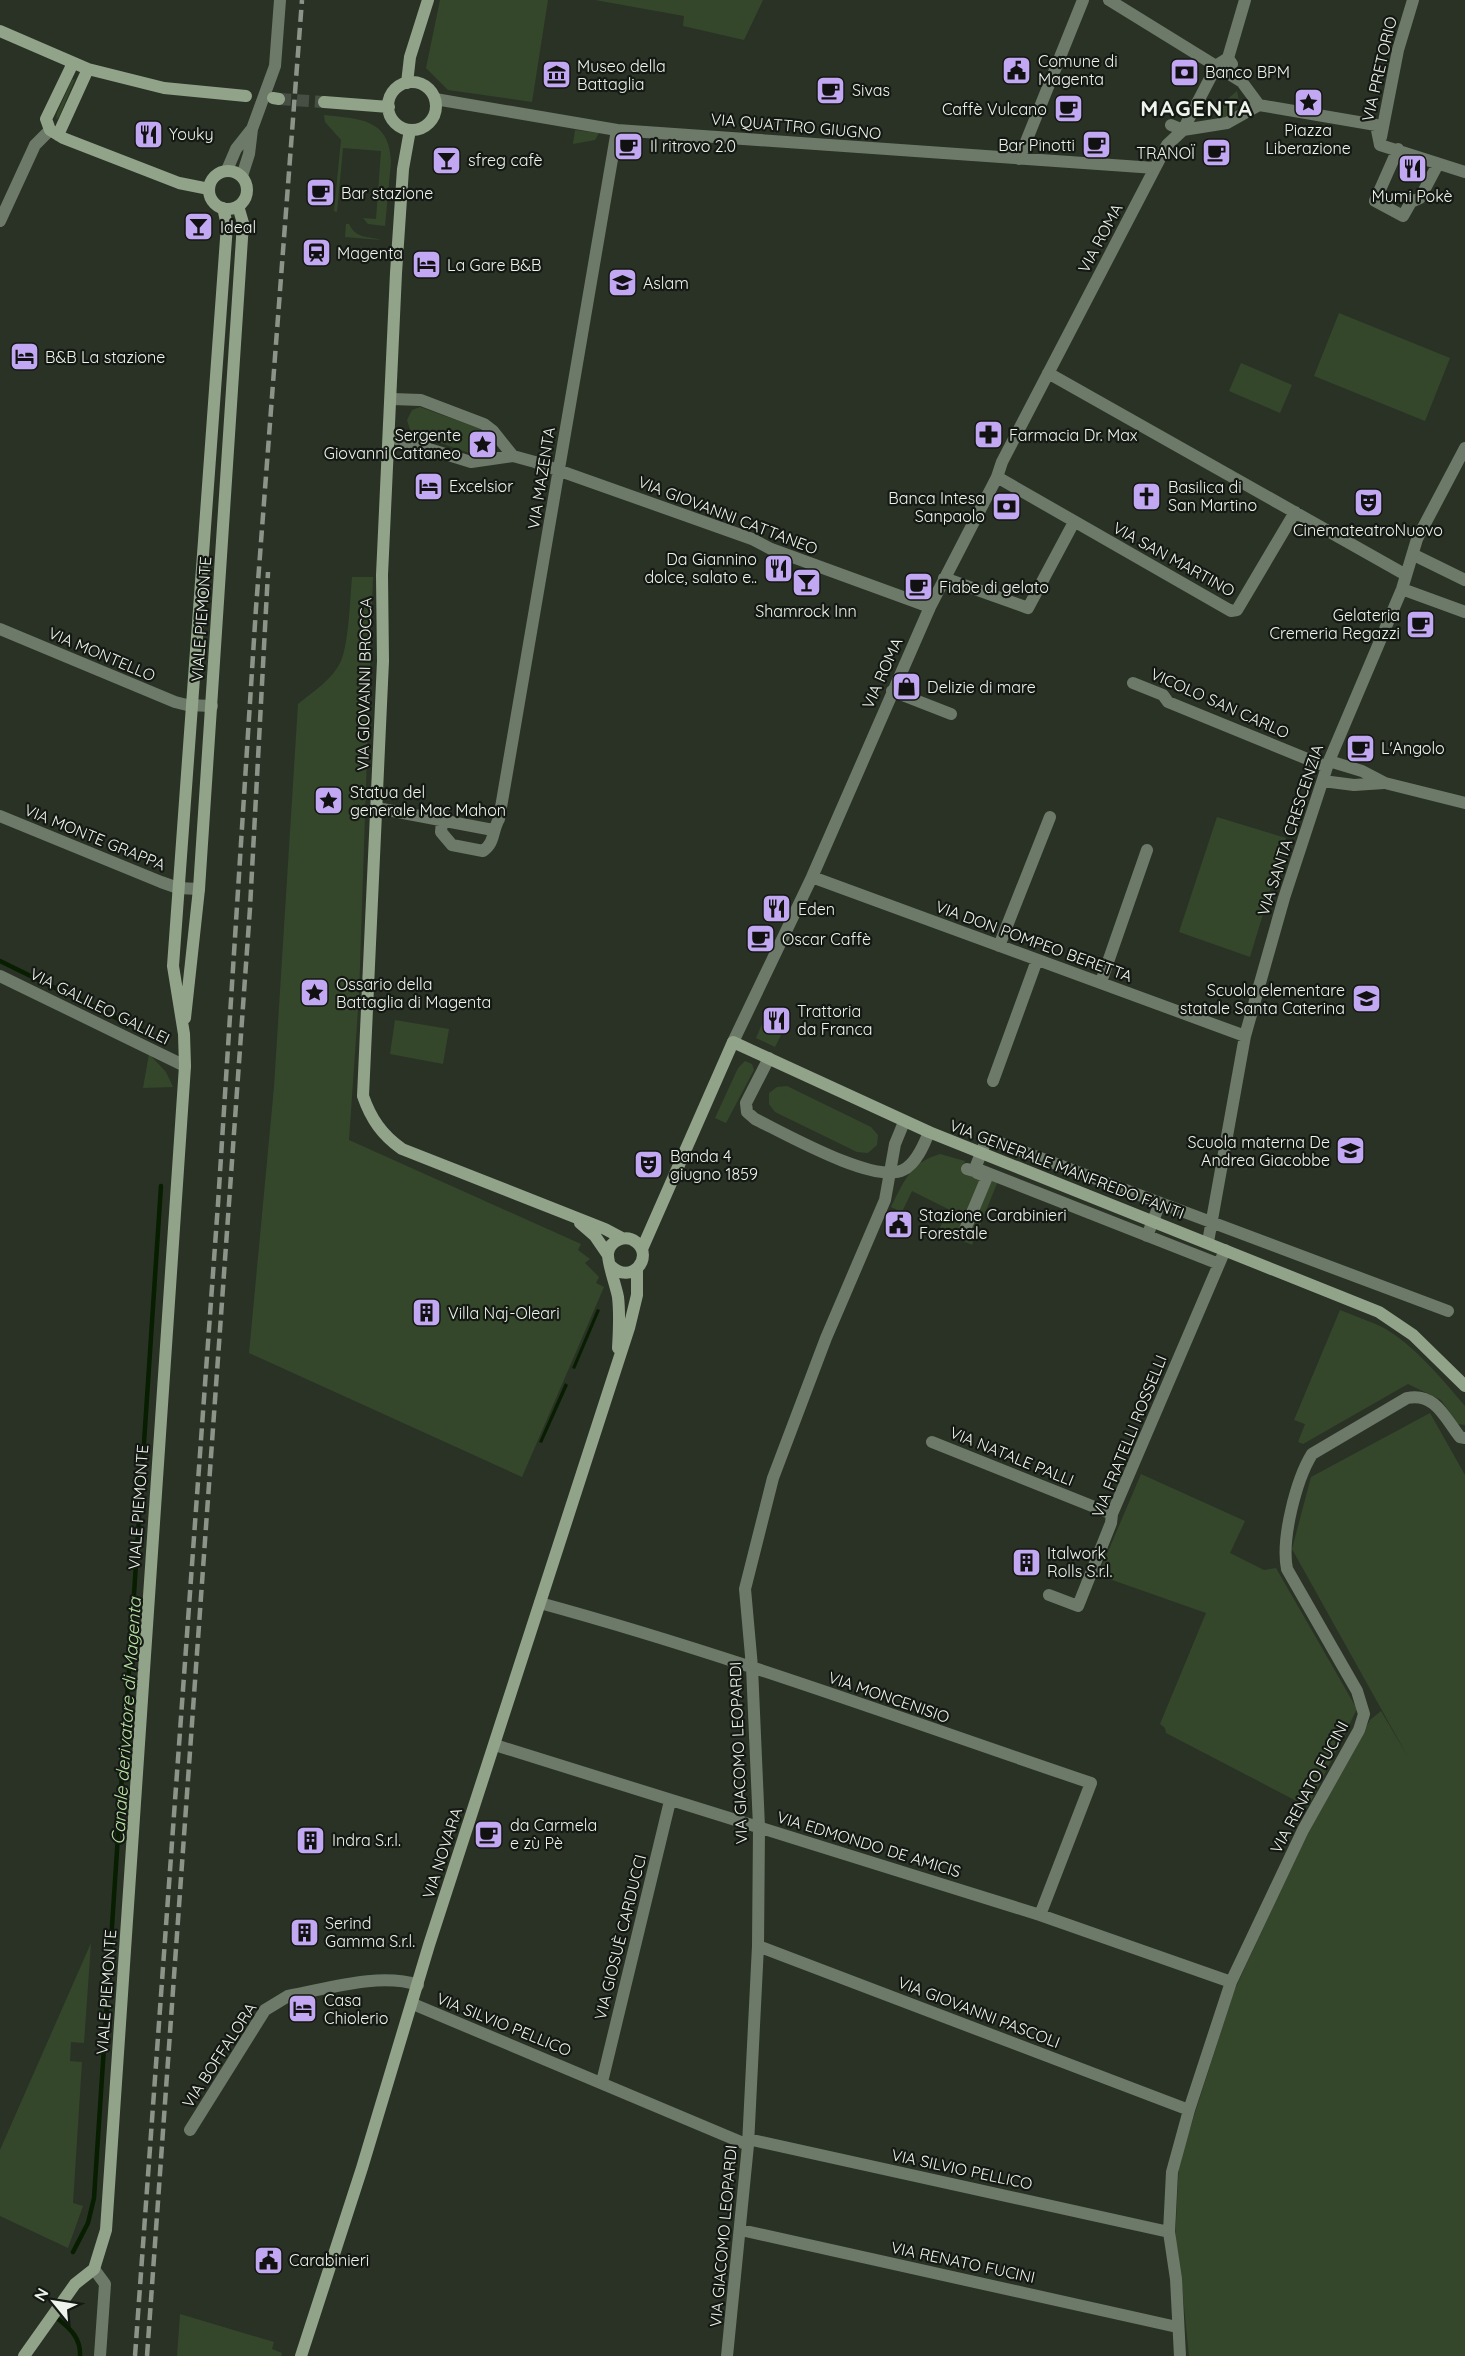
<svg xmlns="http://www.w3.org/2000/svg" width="1465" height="2356" viewBox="0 0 1465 2356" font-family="Quicksand,sans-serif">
	<rect width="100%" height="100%" fill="#2a3226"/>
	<!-- green -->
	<path fill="#34472b" d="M440,0H548L532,102L448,90L426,68Z
		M595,0H763L744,40L683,26L684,16Z
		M75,79L59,117L56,119L57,113L72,80Z
		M1237,91C1242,110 1233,116 1217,120L1218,107Z
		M324,115C359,119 390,118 391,162L385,226L368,224L363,218L376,219L381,151L343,148L337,212L334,211L341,140L325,122Z
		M575,130L599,133L595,140L573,144Z
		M346,224H349C356,239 368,236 381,240L345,237Z
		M1339,313L1450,358L1425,421L1314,376Z
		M1241,363L1292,385L1280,413L1229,391Z
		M420,407L481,429L488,441L485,442L483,448L485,451L475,455L411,433L407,420L412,410Z
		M352,577H373L359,995L349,1140L581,1244L578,1250L590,1259L585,1263L599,1277L596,1283L604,1287L522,1477L249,1353L274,1087L298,704C313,692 333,679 341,661C349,642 350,599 352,577Z
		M1217,817L1286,838L1250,957L1179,932Z
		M395,1020L449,1029L443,1064L390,1054Z
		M762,1024L782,1033L775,1047L756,1038Z
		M149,1054L166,1072L173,1087L143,1088Z
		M745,1061L752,1064L754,1070L726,1123L715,1118L738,1068Z
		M787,1086L871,1127L878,1135L877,1145L868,1153L857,1152L775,1112L769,1104V1093L777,1087Z
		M940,1154L965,1161L963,1166L998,1181L972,1245L939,1230L948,1209L912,1191L902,1212L891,1207C904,1181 911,1162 940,1154Z
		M1340,1310C1354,1316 1370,1321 1384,1328C1414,1345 1443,1380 1465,1406V1425L1458,1424L1441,1400L1408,1384L1303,1444L1298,1442L1305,1424L1294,1420Z
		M1430,1413L1465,1475V2356H1189L1181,2276L1175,2242L1179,2163L1234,1991L1315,1818L1370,1720L1381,1711L1408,1757L1292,1549L1311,1477Z
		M1141,1474L1245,1521L1230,1553L1264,1570L1276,1568L1357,1709L1308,1807L1166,1733L1165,1728L1160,1724L1206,1613L1098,1575Z
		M91,1943L84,2043L71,2042L70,2061L82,2062L73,2203L83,2206L68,2248L0,2216V2150Z
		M180,2314L274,2342L272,2349L282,2353L281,2356H177Z"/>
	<!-- water -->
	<path fill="#081e00" d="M597,1309L600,1310L575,1369L572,1368Z
		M565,1383L568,1385L542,1443L539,1442Z"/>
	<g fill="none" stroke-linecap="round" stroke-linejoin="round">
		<!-- stream -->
		<path stroke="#081e00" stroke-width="4.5" d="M0,961L147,1033
			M73,2252L88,2223L94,2198L161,1186
			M58,2319C71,2329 81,2339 80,2356"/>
		<!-- secondary-tunnel -->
		<path stroke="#474f44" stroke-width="12" stroke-dasharray="12 6" stroke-linecap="butt" d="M279,99L324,102"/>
		<!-- street -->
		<path stroke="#6e7a69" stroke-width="12" d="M1109,0L1242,82L1259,105
			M1232,64L1228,58L1245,0
			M435,99L617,130L1155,168
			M1171,125L1183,130L1227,123L1259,105L1376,125L1380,145
			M1381,137L1398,50L1413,0
			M1380,145L1465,172
			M1398,149L1375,201L1403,216L1411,202L1420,198L1438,164
			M1019,159L1083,0
			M227,170L236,149L251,130
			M242,176L249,154L252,129L275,66L280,0
			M0,221L35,145L50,130
			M1048,373L1406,575
			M392,399L421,400L484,424L493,431L513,456
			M390,437L471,462L513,456L535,462L752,539L771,549L930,607
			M997,477L1231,611L1237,610L1295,512
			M1414,555L1465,580
			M944,578L1028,608L1074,522
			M1402,589L1465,612
			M0,629L175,702L187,705L212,706
			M1133,683L1163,695L1168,702L1327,767
			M892,691L951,714
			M1329,761L1362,771L1385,783L1465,803
			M1323,781L1354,785L1384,783
			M377,808L493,830
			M0,816L161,882L178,888L199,889
			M442,821L441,832L452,845L483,851C495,843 492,831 499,819L617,130
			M812,877L1245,1036
			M999,946L1050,817
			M0,976L185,1066
			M1101,982L1147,850
			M733,1042L812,877L930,607L997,477L1002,462L1167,145L1183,130L1217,65L1228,58
			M769,1058L746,1103L747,1112L755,1119C784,1133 875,1185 903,1170C916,1164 924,1145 929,1132
			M993,1081L1037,960
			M975,1168L1219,1264
			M967,1169L974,1171L987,1138L1448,1311
			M964,1232L987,1177L977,1173
			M1147,1236L1160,1203
			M1208,1242L1245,1036L1284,898L1329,761L1402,589L1417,539L1465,448
			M932,1442L1112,1514
			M1049,1595L1078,1606L1111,1523L1112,1514L1225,1250
			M540,1603C727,1654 908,1721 1091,1783L1040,1915
			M495,1745L1040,1915L1231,1982
			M758,1946L1189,2110
			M413,2004L748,2145
			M602,2082L670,1801
			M190,2130L265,2010L288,1996C327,1989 380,1972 418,1985
			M748,2139L1169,2232
			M741,2230L1177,2327
			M94,2269L105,2284L100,2356
			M727,2356L748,2145L758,1946L759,1827L752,1667L745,1589L773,1478L826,1338L885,1200L895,1144L904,1122
			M1180,2356L1176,2279L1169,2232L1172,2172L1189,2110L1231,1982L1303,1830L1359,1730L1364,1714L1357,1691L1287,1569C1281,1539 1296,1480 1312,1454L1407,1398C1435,1392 1445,1418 1460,1437L1465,1438"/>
		<!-- secondary -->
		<path stroke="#91a489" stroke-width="12" d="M0,31L88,69L164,88L246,96
			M73,63L46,119L50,130L63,138L179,183L209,189
			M388 106a24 24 0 1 1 48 0a24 24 0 1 1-48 0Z
			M407,83L410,57L428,0
			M273,98L279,99
			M324,102L389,107
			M410,130L403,169L396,273L382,575L383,661L363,1096C371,1119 382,1135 402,1149L605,1229L622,1238
			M58,135L88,69
			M209 190a19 19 0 1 1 38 0a19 19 0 1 1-38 0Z
			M185,1018L199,889L243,223L238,206
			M580,1223L595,1236L608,1255
			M642,1249L733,1042L929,1132L1379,1312L1413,1335L1465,1386
			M611,1266C631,1286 655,1257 636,1242C626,1234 610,1240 608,1253C607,1262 616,1286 618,1297C620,1314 619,1332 618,1348
			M24,2356L75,2284L94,2269L106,2230L185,1066L184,1034L173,966L227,225L223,208
			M301,2356L362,2168L429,1945L629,1328L637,1295V1269"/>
		<!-- rail -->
		<path stroke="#8c9389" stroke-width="4.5" stroke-dasharray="12 6" stroke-linecap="butt" d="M135,2356L218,1204L256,608L302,0
			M147,2356L250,908L268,572"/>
	</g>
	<!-- icons -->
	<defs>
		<symbol id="civic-square" viewBox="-11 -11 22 22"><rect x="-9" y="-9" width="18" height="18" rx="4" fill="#c2a8f3" stroke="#151913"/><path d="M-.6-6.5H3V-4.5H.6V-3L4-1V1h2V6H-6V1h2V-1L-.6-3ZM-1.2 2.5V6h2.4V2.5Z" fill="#111"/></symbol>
		<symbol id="bank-square" viewBox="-11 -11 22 22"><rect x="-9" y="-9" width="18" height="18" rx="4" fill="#c2a8f3" stroke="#151913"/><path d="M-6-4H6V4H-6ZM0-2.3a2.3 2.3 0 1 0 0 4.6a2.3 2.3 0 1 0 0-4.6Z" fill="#111"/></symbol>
		<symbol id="museum-square" viewBox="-11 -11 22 22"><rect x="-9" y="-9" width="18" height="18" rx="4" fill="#c2a8f3" stroke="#151913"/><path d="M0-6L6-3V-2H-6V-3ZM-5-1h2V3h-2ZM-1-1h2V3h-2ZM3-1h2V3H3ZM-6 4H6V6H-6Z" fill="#111"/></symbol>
		<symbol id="cafe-square" viewBox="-11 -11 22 22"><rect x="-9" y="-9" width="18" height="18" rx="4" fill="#c2a8f3" stroke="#151913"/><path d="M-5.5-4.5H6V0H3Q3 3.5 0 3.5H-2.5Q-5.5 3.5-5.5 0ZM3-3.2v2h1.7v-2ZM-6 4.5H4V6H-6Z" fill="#111"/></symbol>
		<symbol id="sight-square" viewBox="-11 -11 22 22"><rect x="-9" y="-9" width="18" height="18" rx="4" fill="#c2a8f3" stroke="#151913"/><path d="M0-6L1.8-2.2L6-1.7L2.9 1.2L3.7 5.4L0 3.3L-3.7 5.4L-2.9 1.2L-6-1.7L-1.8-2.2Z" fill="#111"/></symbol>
		<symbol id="restaurant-square" viewBox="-11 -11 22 22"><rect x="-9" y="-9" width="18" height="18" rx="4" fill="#c2a8f3" stroke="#151913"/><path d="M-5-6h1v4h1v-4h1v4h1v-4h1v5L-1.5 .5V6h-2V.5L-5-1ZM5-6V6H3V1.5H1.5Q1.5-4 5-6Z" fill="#111"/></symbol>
		<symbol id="bar-square" viewBox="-11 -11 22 22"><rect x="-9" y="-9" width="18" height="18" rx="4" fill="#c2a8f3" stroke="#151913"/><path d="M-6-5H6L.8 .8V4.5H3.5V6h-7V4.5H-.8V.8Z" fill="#111"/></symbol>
		<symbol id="station-square" viewBox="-11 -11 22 22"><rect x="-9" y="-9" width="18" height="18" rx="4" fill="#c2a8f3" stroke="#151913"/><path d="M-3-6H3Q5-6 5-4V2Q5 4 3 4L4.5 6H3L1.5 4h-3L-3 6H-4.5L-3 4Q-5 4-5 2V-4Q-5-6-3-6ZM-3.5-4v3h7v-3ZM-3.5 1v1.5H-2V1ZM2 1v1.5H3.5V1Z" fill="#111"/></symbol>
		<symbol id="hotel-square" viewBox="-11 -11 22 22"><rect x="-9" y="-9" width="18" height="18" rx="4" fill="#c2a8f3" stroke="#151913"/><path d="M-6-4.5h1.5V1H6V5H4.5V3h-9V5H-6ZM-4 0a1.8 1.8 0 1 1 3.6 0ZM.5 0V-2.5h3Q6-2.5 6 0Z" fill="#111"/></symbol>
		<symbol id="school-square" viewBox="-11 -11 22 22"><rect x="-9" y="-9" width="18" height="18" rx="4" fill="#c2a8f3" stroke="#151913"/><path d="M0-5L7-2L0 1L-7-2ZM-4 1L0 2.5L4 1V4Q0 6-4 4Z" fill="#111"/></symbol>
		<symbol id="pharmacy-square" viewBox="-11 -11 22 22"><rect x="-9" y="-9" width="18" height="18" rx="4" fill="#c2a8f3" stroke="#151913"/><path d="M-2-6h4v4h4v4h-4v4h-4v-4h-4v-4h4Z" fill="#111"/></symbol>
		<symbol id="church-square" viewBox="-11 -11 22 22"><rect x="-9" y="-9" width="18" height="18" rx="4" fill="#c2a8f3" stroke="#151913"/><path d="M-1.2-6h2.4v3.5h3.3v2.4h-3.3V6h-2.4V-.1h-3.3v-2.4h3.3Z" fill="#111"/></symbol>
		<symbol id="theatre-square" viewBox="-11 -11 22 22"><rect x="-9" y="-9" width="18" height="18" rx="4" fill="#c2a8f3" stroke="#151913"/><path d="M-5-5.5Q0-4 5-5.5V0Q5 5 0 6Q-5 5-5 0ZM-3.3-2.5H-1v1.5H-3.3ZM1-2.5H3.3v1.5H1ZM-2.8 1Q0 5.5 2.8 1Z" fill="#111"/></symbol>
		<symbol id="shop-square" viewBox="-11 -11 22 22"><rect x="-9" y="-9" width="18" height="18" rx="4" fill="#c2a8f3" stroke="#151913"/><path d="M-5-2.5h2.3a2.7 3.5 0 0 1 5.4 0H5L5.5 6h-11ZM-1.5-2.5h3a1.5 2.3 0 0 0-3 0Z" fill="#111"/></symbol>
		<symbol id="building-square" viewBox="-11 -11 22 22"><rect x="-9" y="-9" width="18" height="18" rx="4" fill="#c2a8f3" stroke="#151913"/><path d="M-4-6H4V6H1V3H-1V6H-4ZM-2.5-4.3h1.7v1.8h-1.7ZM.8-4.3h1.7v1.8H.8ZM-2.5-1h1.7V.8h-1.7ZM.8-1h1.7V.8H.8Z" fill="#111"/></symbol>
	</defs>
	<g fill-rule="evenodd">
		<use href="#civic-square" x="1000" y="54" width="33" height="33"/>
		<use href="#bank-square" x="1168" y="56" width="33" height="33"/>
		<use href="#museum-square" x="540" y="58" width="33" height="33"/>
		<use href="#cafe-square" x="814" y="74" width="33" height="33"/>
		<use href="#sight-square" x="1292" y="86" width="33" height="33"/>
		<use href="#cafe-square" x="1052" y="92" width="33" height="33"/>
		<use href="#restaurant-square" x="132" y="118" width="33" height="33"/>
		<use href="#cafe-square" x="1080" y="128" width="33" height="33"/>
		<use href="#cafe-square" x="612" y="130" width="33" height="33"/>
		<use href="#cafe-square" x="1200" y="136" width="33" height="33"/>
		<use href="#bar-square" x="430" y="144" width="33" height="33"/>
		<use href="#restaurant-square" x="1396" y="152" width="33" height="33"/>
		<use href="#cafe-square" x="304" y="176" width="33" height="33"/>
		<use href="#bar-square" x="182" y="210" width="33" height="33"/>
		<use href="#station-square" x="300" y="236" width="33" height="33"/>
		<use href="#hotel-square" x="410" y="248" width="33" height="33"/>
		<use href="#school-square" x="606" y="266" width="33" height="33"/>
		<use href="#hotel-square" x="8" y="340" width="33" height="33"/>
		<use href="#pharmacy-square" x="972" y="418" width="33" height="33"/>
		<use href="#sight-square" x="466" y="428" width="33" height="33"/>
		<use href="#hotel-square" x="412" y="470" width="33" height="33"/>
		<use href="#church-square" x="1130" y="480" width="33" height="33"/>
		<use href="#theatre-square" x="1352" y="486" width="33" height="33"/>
		<use href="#bank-square" x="990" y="490" width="33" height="33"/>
		<use href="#restaurant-square" x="762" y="552" width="33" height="33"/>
		<use href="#bar-square" x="790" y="566" width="33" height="33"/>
		<use href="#cafe-square" x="902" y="570" width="33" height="33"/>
		<use href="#cafe-square" x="1404" y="608" width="33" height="33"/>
		<use href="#shop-square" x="890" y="670" width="33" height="33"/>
		<use href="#cafe-square" x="1344" y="732" width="33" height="33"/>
		<use href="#sight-square" x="312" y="784" width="33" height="33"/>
		<use href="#restaurant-square" x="760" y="892" width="33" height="33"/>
		<use href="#cafe-square" x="744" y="922" width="33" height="33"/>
		<use href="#sight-square" x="298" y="976" width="33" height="33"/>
		<use href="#school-square" x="1350" y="982" width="33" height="33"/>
		<use href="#restaurant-square" x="760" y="1004" width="33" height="33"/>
		<use href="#school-square" x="1334" y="1134" width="33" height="33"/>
		<use href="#theatre-square" x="632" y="1148" width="33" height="33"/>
		<use href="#civic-square" x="882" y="1208" width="33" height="33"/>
		<use href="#building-square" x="410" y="1296" width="33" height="33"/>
		<use href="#building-square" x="1010" y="1546" width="33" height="33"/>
		<use href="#cafe-square" x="472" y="1818" width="33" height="33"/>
		<use href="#building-square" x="294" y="1824" width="33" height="33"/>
		<use href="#building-square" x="288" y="1916" width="33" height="33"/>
		<use href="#hotel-square" x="286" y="1992" width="33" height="33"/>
		<use href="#civic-square" x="252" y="2244" width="33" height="33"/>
	</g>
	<g text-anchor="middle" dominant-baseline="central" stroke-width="4.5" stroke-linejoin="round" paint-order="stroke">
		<!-- poi labels -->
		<g font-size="16" fill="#eef4ec" stroke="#151913" text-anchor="start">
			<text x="1038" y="61">Comune di<tspan x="1038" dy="18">Magenta</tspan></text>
			<text x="577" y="66">Museo della<tspan x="577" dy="18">Battaglia</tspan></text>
			<text x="1205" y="72">Banco BPM</text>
			<text x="852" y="90">Sivas</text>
			<text x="1047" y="109" text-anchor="end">Caffè Vulcano</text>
			<text x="1308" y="130" text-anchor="middle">Piazza<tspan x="1308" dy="18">Liberazione</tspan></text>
			<text x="169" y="134">Youky</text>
			<text x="1075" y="145" text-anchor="end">Bar Pinotti</text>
			<text x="650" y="146">Il ritrovo 2.0</text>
			<text x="1195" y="153" text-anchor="end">TRANOÏ</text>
			<text x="468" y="160">sfreg cafè</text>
			<text x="341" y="193">Bar stazione</text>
			<text x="1412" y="196" text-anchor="middle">Mumi Pokè</text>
			<text x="220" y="227">Ideal</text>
			<text x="337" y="253">Magenta</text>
			<text x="447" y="265">La Gare B&amp;B</text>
			<text x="643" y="283">Aslam</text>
			<text x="45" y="357">B&amp;B La stazione</text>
			<text x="461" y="435" text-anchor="end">Sergente<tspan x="461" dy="18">Giovanni Cattaneo</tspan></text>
			<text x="1009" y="435">Farmacia Dr. Max</text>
			<text x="449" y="486">Excelsior</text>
			<text x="1168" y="487">Basilica di<tspan x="1168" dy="18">San Martino</tspan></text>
			<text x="985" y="498" text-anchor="end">Banca Intesa<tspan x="985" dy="18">Sanpaolo</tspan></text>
			<text x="1368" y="530" text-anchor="middle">CinemateatroNuovo</text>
			<text x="757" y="559" text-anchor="end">Da Giannino<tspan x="757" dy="18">dolce, salato e..</tspan></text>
			<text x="939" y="587">Fiabe di gelato</text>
			<text x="806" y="611" text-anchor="middle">Shamrock Inn</text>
			<text x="1400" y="615" text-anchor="end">Gelateria<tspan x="1400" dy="18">Cremeria Regazzi</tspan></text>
			<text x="927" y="687">Delizie di mare</text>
			<text x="1381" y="748">L'Angolo</text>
			<text x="350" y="792">Statua del<tspan x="350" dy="18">generale Mac Mahon</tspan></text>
			<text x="798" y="909">Eden</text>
			<text x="782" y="939">Oscar Caffè</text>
			<text x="336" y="984">Ossario della<tspan x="336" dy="18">Battaglia di Magenta</tspan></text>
			<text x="1345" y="990" text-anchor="end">Scuola elementare<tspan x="1345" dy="18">statale Santa Caterina</tspan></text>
			<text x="797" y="1011">Trattoria<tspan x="797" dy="18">da Franca</tspan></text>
			<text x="1330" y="1142" text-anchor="end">Scuola materna De<tspan x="1330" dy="18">Andrea Giacobbe</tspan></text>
			<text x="670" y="1156">Banda 4<tspan x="670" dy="18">giugno 1859</tspan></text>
			<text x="919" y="1215">Stazione Carabinieri<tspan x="919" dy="18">Forestale</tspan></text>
			<text x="448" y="1313">Villa Naj-Oleari</text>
			<text x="1047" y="1553">Italwork<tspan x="1047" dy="18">Rolls S.r.l.</tspan></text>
			<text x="510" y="1825">da Carmela<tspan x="510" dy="18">e zù Pè</tspan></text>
			<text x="332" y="1840">Indra S.r.l.</text>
			<text x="325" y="1923">Serind<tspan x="325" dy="18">Gamma S.r.l.</tspan></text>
			<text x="324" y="2000">Casa<tspan x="324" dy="18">Chiolerio</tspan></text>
			<text x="289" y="2260">Carabinieri</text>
		</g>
		<!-- street labels -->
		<g font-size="16" fill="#eef4ec" stroke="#151913">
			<text transform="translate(1379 69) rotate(-77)">VIA PRETORIO</text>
			<text transform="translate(796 126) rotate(5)">VIA QUATTRO GIUGNO</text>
			<text transform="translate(1100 238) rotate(-62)">VIA ROMA</text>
			<text transform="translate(541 478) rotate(-81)">VIA MAZENTA</text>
			<text transform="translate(728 515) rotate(21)">VIA GIOVANNI CATTANEO</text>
			<text transform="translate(1174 559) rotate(29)">VIA SAN MARTINO</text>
			<text transform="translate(201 619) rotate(-86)">VIALE PIEMONTE</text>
			<text transform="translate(102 654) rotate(23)">VIA MONTELLO</text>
			<text transform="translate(882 673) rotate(-66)">VIA ROMA</text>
			<text transform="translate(364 684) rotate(-89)">VIA GIOVANNI BROCCA</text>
			<text transform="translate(1220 703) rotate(24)">VICOLO SAN CARLO</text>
			<text transform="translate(1290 830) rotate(-72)">VIA SANTA CRESCENZIA</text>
			<text transform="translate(95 837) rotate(22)">VIA MONTE GRAPPA</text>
			<text transform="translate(1034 941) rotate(20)">VIA DON POMPEO BERETTA</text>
			<text transform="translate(100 1006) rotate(26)">VIA GALILEO GALILEI</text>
			<text transform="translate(1067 1169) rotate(21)">VIA GENERALE MANFREDO FANTI</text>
			<text transform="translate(1129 1436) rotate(-68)">VIA FRATELLI ROSSELLI</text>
			<text transform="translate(1012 1456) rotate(22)">VIA NATALE PALLI</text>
			<text transform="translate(138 1507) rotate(-86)">VIALE PIEMONTE</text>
			<text transform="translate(889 1697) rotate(19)">VIA MONCENISIO</text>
			<text transform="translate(738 1753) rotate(-92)">VIA GIACOMO LEOPARDI</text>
			<text transform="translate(1309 1787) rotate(-62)">VIA RENATO FUCINI</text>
			<text transform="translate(869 1844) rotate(17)">VIA EDMONDO DE AMICIS</text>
			<text transform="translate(442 1853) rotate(-72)">VIA NOVARA</text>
			<text transform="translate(620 1937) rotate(-76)">VIA GIOSUÈ CARDUCCI</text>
			<text transform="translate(106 1992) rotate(-86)">VIALE PIEMONTE</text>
			<text transform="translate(979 2012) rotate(21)">VIA GIOVANNI PASCOLI</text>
			<text transform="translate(504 2024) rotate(22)">VIA SILVIO PELLICO</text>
			<text transform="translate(219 2055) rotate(-57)">VIA BOFFALORA</text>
			<text transform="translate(962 2169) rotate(12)">VIA SILVIO PELLICO</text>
			<text transform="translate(723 2236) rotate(-85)">VIA GIACOMO LEOPARDI</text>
			<text transform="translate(963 2262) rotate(12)">VIA RENATO FUCINI</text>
		</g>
		<!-- water labels -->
		<g font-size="18" font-style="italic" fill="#b9e4a5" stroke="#151913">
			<text transform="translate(126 1721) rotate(-86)">Canale derivatore di Magenta</text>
		</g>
		<!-- district labels -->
		<g font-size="22" font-weight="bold" letter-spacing="1.5" fill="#eef4ec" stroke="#151913">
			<text x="1197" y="108">MAGENTA</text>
		</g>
	</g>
	<!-- north arrow -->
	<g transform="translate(54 2302) rotate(300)" stroke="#151913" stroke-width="4.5" paint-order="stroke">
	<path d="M0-4.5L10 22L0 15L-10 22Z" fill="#eef4ec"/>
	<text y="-9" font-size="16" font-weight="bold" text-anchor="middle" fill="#eef4ec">N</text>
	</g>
</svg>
